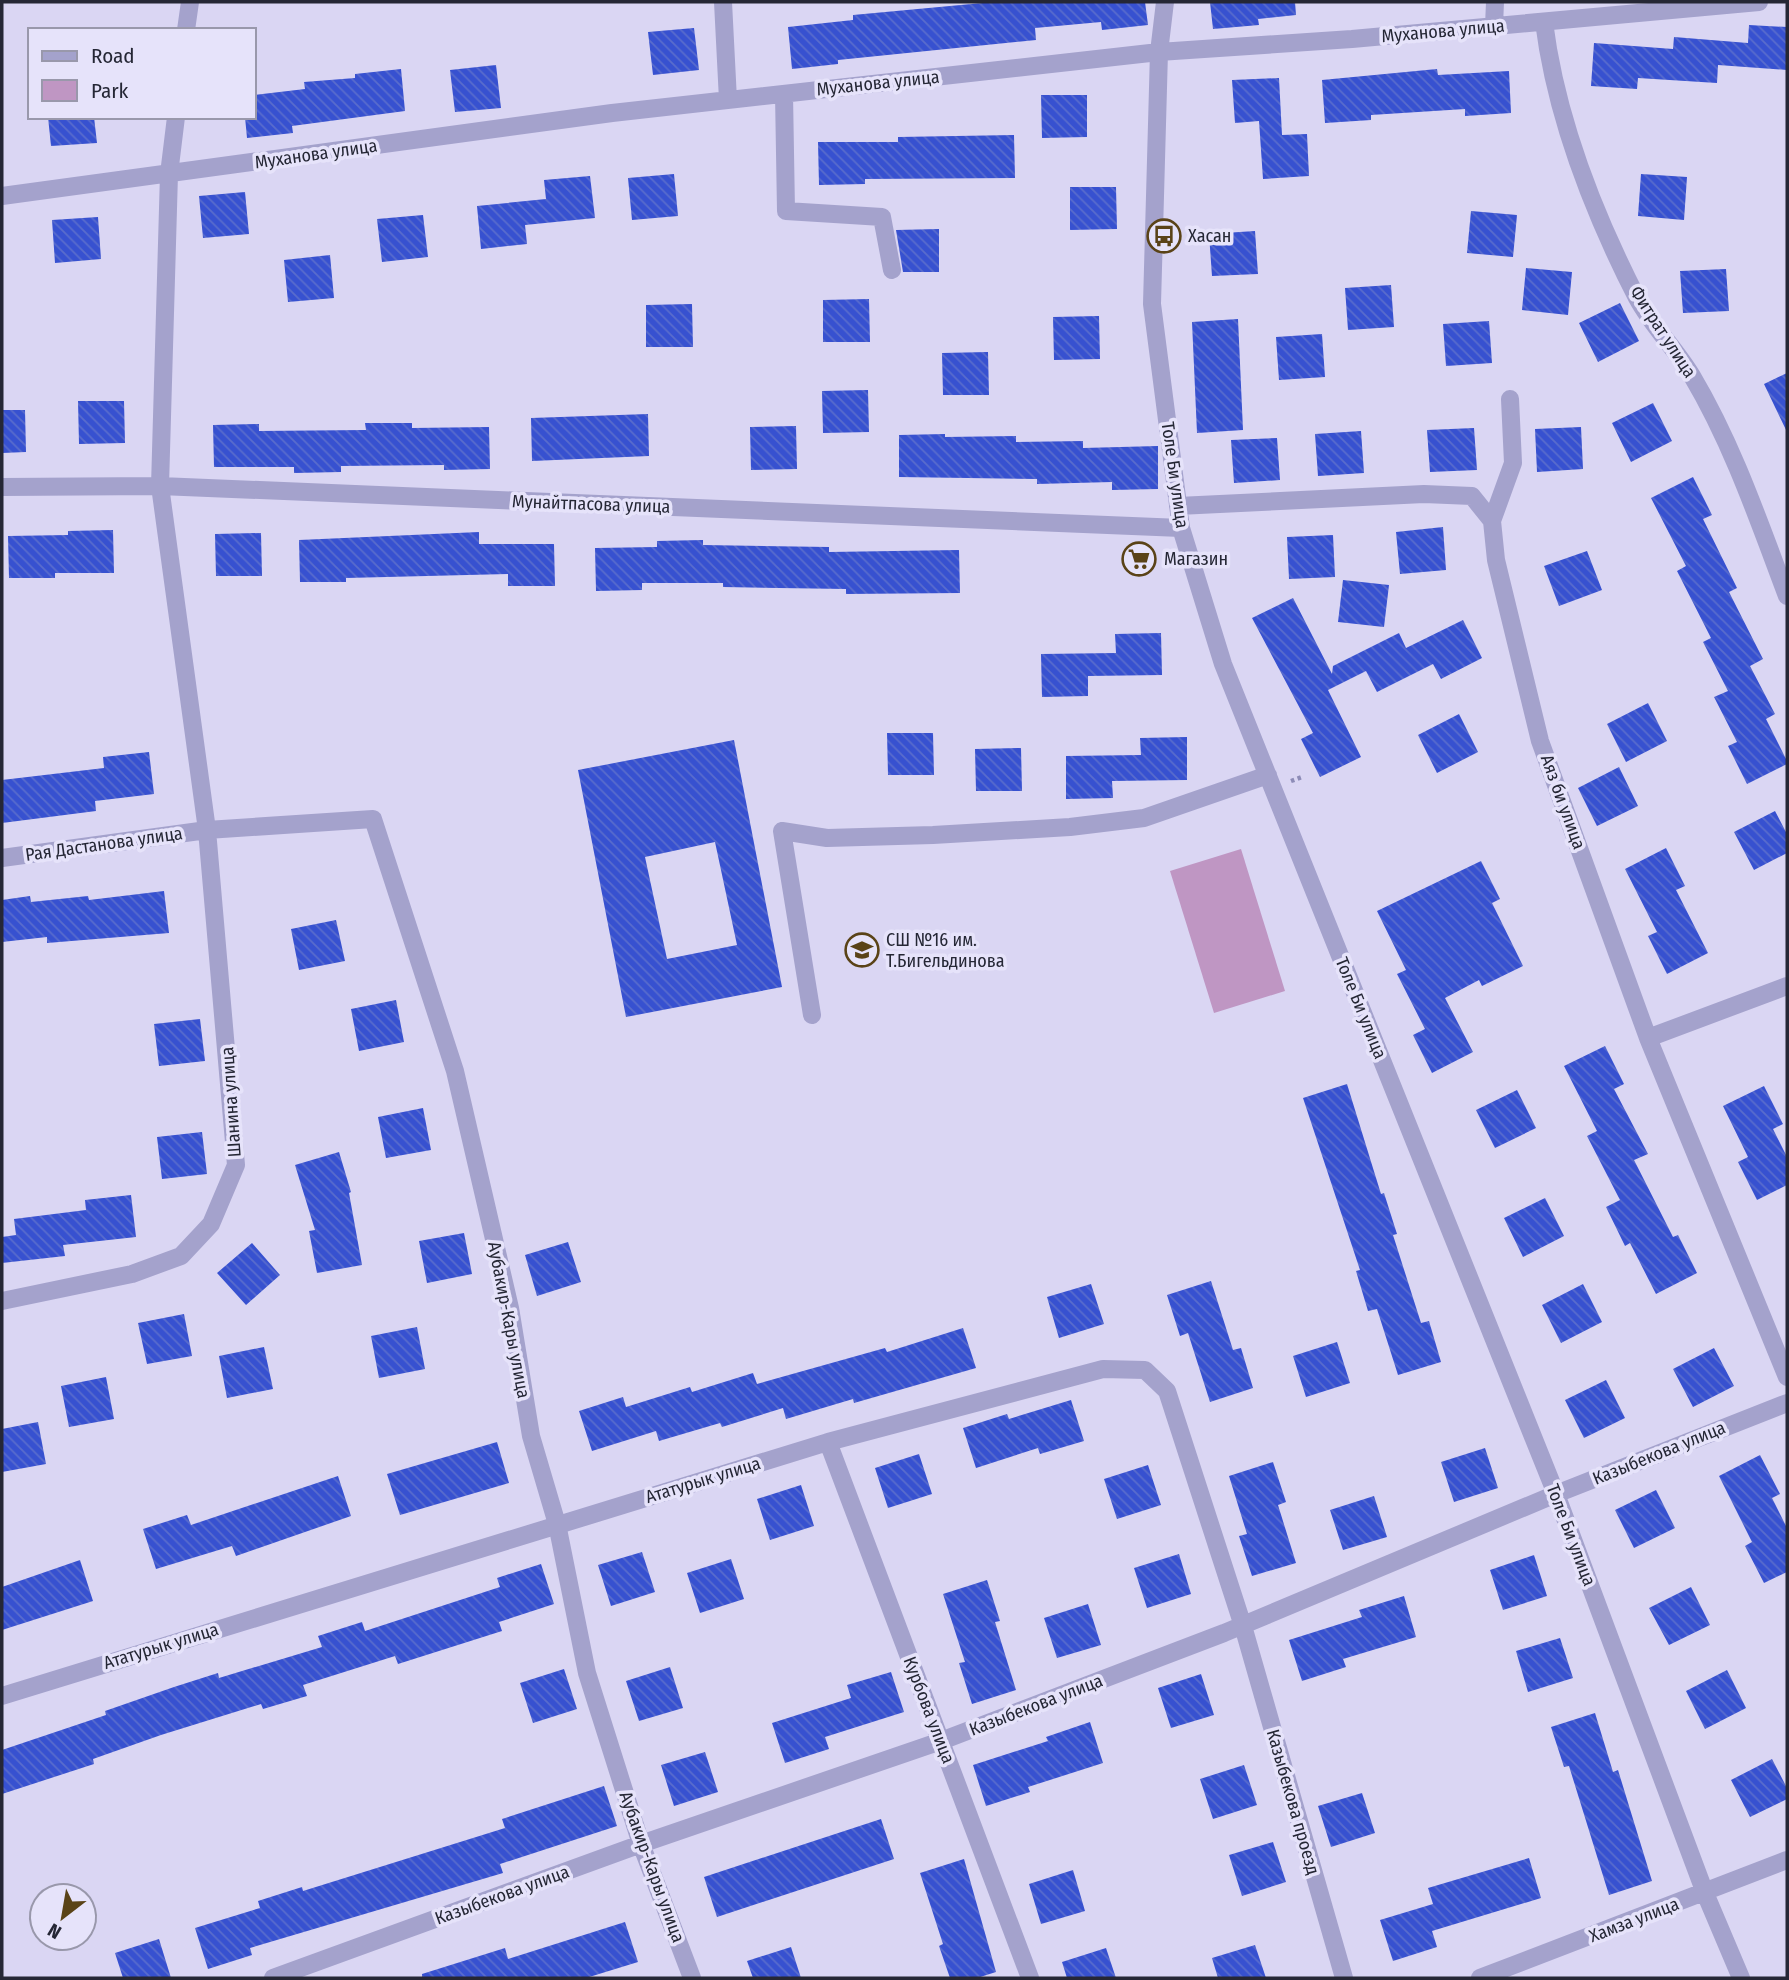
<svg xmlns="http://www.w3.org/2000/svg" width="1789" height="1980" viewBox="0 0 1789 1980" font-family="'Fira Sans Condensed',sans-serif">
	<defs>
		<pattern id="building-back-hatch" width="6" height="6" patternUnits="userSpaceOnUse" patternTransform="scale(1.75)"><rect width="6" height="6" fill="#3751d0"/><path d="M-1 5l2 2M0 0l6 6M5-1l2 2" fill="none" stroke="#596ccc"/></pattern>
	</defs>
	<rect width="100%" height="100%" fill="#dad6f3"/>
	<!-- green -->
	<path fill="#bf96c3" d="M1241,849L1285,991L1214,1013L1170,871Z"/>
	<!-- building -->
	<path fill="url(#building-back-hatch)" fill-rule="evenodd" d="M993,2H1145L1148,25L1102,30L1101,22L1035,28L1036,40L838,60V64L792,69L788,27L853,20V15Z
		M1210,2H1295L1296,15L1258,19L1259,25L1213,29Z
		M1749,25L1787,27V70L1718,65L1717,83L1638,78L1637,89L1591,86L1594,43L1673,49L1674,37L1748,43Z
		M694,28L699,70L653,75L648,32Z
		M496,65L501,108L455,112L450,70Z
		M401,69L405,111L292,126L293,133L247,138L245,117H254V95L305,89L304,82L355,78V74Z
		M1437,69L1438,75L1509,71L1511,113L1465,116V109L1371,115V120L1325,123L1322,80Z
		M1279,78L1282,135L1307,134L1309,176L1263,179L1259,121L1235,123L1232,80Z
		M1041,95H1087V137L1042,138Z
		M48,117H94L97,143L51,146Z
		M1014,135L1015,178L865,179V184L819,185L818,142H898V137Z
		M674,174L678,216L632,220L628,178Z
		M1641,174L1687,177L1684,220L1638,216Z
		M590,176L595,218L525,225L527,244L481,249L477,206L546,199L544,180Z
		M1070,187H1116L1117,229L1070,230Z
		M245,192L249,234L203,238L199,196Z
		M1471,211L1517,215L1513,257L1467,253Z
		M423,215L428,257L382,262L377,219Z
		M98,217L101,259L55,263L52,220Z
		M939,229V272H903L896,230Z
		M1255,231L1258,274L1212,276L1209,234Z
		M330,255L334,298L288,302L284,260Z
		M1526,268L1572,272L1568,315L1522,310Z
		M1726,269L1729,311L1683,313L1680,271Z
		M1391,285L1394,327L1348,330L1345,288Z
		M869,299L870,342H823V300Z
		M1620,303L1639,341L1598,362L1579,323Z
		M692,304L693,347H646V305Z
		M1099,316L1100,359L1054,360L1053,317Z
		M1238,319L1243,430L1197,433L1192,322Z
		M1489,321L1492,363L1446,366L1443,324Z
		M1322,334L1325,377L1279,380L1276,337Z
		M988,352L989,395H943L942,353Z
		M1787,373V432L1764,384Z
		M868,390L869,432L823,433L822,391Z
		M78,401H124L125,443L79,444Z
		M1653,403L1672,441L1631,462L1612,423Z
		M2,410H25L26,452L2,453Z
		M648,414L649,456L532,461L531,418Z
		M365,423H412V428L489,427L490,469L444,470V465L341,466V472L294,473V467H214L213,425L259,424V431L366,430Z
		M796,426L797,469L751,470L750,427Z
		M1581,427L1583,469L1537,472L1535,429Z
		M1474,428L1477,470L1430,472L1427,430Z
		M1361,431L1364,473L1318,476L1315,434Z
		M945,434V437L1016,436V442L1083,441V448L1158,446V489L1112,490V482L1037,484V479L899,477V435Z
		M1277,438L1280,480L1234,483L1231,440Z
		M1693,477L1712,515L1703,519L1737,588L1729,592L1763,659L1750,666L1775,714L1766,719L1787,761V764L1747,784L1728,746L1737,742L1714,697L1728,691L1703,642L1711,638L1677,571L1686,566L1651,498Z
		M1443,527L1446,570L1400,574L1396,532Z
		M113,530L114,573H55V578H9L8,536L68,535V531Z
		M479,532V544H554L555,586H508V574L346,578V582H300L299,540Z
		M261,533L262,576H216L215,534Z
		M1333,535L1335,577L1289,579L1287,537Z
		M703,540V545L829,547V552L959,550L960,593L846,594V589L723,587V583H642V590L596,591L595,548L657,547V541Z
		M1587,551L1602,590L1559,606L1544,566Z
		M1343,580L1389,585L1384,627L1338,622Z
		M1293,598L1332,674L1333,666L1399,633L1406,648L1463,620L1482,658L1441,679L1433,664L1377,692L1366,671L1328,690L1361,757L1320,777L1301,739L1313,733L1252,618Z
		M1161,633L1162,675L1088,676V696L1042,697L1041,654L1116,653L1115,634Z
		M1648,703L1667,741L1626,762L1607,724Z
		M1459,714L1478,752L1437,773L1418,735Z
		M887,733H933L934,775H888Z
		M1187,737V780L1112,781L1113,798L1066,799V756L1141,755L1140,738Z
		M734,740L782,987L626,1017L578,770ZM715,842L737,945L667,959L645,857Z
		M1021,748L1022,791H976L975,749Z
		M149,752L154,794L95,801L96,811L2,823V780L104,768L103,757Z
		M1619,767L1638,806L1597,826L1578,788Z
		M1775,811L1787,834V853L1754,870L1734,832Z
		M1666,848L1685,886L1676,890L1708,953L1667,974L1648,936L1657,932L1625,869Z
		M1481,861L1500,899L1492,903L1523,966L1482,986L1479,980L1445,998L1473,1052L1432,1073L1413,1035L1425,1029L1397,974L1406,970L1377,911Z
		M164,891L169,933L47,943V937L2,942V900L30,896L31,902L88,896L89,900Z
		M336,920L345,961L299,970L291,929Z
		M396,1000L404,1042L359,1051L351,1009Z
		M200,1019L205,1061L159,1066L154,1024Z
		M1605,1046L1624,1084L1614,1089L1648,1154L1634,1160L1673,1237L1678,1235L1697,1273L1656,1294L1630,1243L1625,1246L1606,1207L1620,1200L1587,1136L1597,1131L1564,1066Z
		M1347,1084L1381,1194L1384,1193L1397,1234L1393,1235L1421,1323L1429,1321L1441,1362L1398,1375L1377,1309L1368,1311L1356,1271L1360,1270L1303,1098Z
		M1764,1086L1783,1124L1773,1129L1787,1157V1185L1757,1200L1738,1162L1748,1157L1723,1106Z
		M1517,1090L1536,1128L1495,1148L1476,1110Z
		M423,1108L431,1150L386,1158L378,1117Z
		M202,1132L207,1174L162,1179L157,1137Z
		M339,1152L351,1192L349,1193L362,1265L317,1273L309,1231L315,1230L295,1165Z
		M131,1195L136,1237L63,1245L65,1256L2,1263V1237L16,1235L14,1219L86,1210L85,1200Z
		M1545,1198L1564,1236L1523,1257L1504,1218Z
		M464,1233L472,1274L427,1283L419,1241Z
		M568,1242L581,1282L537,1296L525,1255Z
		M252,1243L280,1275L246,1305L217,1273Z
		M1211,1281L1233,1350L1241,1348L1253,1388L1210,1402L1188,1333L1180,1336L1167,1295Z
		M1091,1284L1104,1324L1059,1338L1047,1297Z
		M1583,1284L1602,1322L1561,1343L1542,1305Z
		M184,1314L192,1356L147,1364L138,1323Z
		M417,1327L425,1369L379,1378L371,1336Z
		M963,1328L976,1368L854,1403L853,1399L786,1419L783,1408L722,1427L720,1423L659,1441L656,1431L592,1451L579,1411L623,1397L626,1407L690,1387L692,1392L753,1373L757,1384L885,1348L887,1352Z
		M1337,1342L1350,1383L1306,1397L1293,1356Z
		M264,1347L273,1389L227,1398L219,1356Z
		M1714,1348L1734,1386L1693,1407L1673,1369Z
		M106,1377L114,1419L69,1427L61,1386Z
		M1606,1380L1625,1418L1584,1438L1565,1400Z
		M1071,1400L1084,1441L1040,1454L1038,1448L976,1468L963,1428L1007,1414L1009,1419Z
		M38,1422L46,1464L2,1472V1429Z
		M497,1442L509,1483L400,1515L387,1474Z
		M1485,1448L1498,1488L1454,1502L1441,1462Z
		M919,1454L932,1494L888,1508L875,1468Z
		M1760,1455L1780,1494L1772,1498L1787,1528V1572L1764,1583L1745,1546L1752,1542L1719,1476Z
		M1273,1462L1286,1502L1278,1505L1296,1563L1252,1576L1239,1536L1247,1534L1229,1476Z
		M1148,1465L1161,1505L1117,1519L1104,1479Z
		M338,1476L351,1516L236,1556L232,1546L156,1569L143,1529L187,1515L191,1525Z
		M801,1485L814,1526L770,1540L757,1499Z
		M1656,1490L1675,1528L1634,1548L1615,1510Z
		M1374,1496L1387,1537L1343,1550L1330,1510Z
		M642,1552L655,1592L611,1606L598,1565Z
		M1179,1554L1191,1594L1147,1608L1134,1568Z
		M1534,1555L1547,1596L1503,1610L1490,1570Z
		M731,1559L744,1599L700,1613L687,1573Z
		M80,1560L93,1601L2,1630V1587Z
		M541,1564L554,1604L499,1622L502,1631L398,1664L395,1656L303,1685L307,1696L263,1709L261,1704L161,1735L93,1759L94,1764L2,1794V1750L106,1715L105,1711L174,1687L218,1673L219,1678L322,1647L318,1636L362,1622L365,1631L500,1587L497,1578Z
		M987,1580L1000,1621L995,1622L1016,1690L972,1704L959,1663L965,1662L943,1594Z
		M1691,1587L1710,1625L1669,1645L1649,1608Z
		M1404,1596L1416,1637L1343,1659L1346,1667L1302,1681L1289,1640L1362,1617L1359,1610Z
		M1088,1604L1101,1645L1057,1658L1044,1618Z
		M1560,1638L1573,1678L1528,1692L1516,1651Z
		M670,1667L683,1708L639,1721L626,1681Z
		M564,1669L577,1709L533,1723L520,1683Z
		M1727,1670L1746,1708L1705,1729L1686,1691Z
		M891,1672L904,1712L825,1737L829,1749L785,1763L772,1723L851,1698L847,1685Z
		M1201,1674L1214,1715L1171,1728L1158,1688Z
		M1595,1713L1613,1772L1618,1770L1652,1881L1609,1895L1569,1766L1564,1767L1551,1727Z
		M1090,1722L1103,1763L1028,1787L1030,1792L986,1806L973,1765L1048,1741L1046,1737Z
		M705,1752L718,1792L674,1806L661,1765Z
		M1772,1759L1787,1788V1799L1750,1817L1731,1780Z
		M1244,1765L1257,1805L1213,1819L1200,1779Z
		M604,1786L617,1826L500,1864L503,1873L250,1948L252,1955L208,1969L195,1928L260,1908L258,1901L302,1887L303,1891L505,1828L502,1819Z
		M1362,1793L1375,1833L1331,1847L1318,1806Z
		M881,1819L894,1859L717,1917L704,1877Z
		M1273,1842L1286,1882L1242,1896L1229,1855Z
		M1529,1858L1541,1898L1432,1931L1437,1947L1393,1961L1380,1920L1433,1904L1428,1888Z
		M964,1859L996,1972L977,1978H950L939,1946L943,1944L920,1873Z
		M1073,1870L1085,1911L1041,1924L1029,1884Z
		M625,1922L638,1962L586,1978H422V1974L505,1948L508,1959Z
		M159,1939L171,1978H123L115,1953Z
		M1255,1945L1266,1978H1218L1212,1958Z
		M791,1947L801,1978H753L747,1961Z
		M1106,1948L1116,1978H1067L1062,1962Z"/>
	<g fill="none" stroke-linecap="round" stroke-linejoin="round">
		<!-- path -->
		<path stroke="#8d8cb7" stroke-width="4.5" stroke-dasharray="3.5 3.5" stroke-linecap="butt" d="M1291,781L1302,777"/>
		<!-- minor -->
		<path stroke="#a4a2cc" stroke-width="18" d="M723,2L728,100
			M1165,2L1159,52L1152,304L1181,528L1223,664L1556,1494L1705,1893L1741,1978
			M1544,22C1556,118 1593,212 1637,298C1652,326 1676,349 1692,376C1733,445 1759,522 1787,596
			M1494,26L1495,2
			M186,30L190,2
			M784,94L786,211L882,217L892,270
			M2,196L612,113L1159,52L1352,39L1759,2
			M2,487L160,486L1181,528
			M1178,506L1424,494L1472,496L1492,521L1496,560L1540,741L1648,1038L1787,1377
			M1492,521L1513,463L1510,399
			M2,858L207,830L373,819L455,1071L510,1308L531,1436L557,1524L587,1673L641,1844L692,1978
			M812,1015L782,831L827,838L933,835L1070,827L1144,818L1268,775
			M1648,1038L1787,986
			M2,1301L132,1274L181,1256L211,1224L236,1165L207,830L160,486L169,174L176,117
			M828,1442L1030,1978
			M2,1696L828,1442L1103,1369L1145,1370L1167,1391L1243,1626L1344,1978
			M273,1978L641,1844L941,1741L1224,1633L1556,1494L1787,1403
			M1480,1978L1787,1860"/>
	</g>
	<!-- icons -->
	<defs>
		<symbol id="bus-ring" viewBox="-11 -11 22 22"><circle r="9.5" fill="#e6e3fa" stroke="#5a4317" stroke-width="1.5"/><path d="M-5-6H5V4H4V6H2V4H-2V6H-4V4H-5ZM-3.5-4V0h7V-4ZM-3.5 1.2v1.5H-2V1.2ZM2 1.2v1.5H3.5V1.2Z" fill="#5a4317"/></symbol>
		<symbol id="supermarket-ring" viewBox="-11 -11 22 22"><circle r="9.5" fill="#e6e3fa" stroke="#5a4317" stroke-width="1.5"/><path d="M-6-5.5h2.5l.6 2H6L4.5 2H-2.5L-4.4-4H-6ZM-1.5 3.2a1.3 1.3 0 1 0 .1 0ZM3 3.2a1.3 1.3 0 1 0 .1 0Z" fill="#5a4317"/></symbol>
		<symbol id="school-ring" viewBox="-11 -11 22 22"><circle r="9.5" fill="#e6e3fa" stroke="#5a4317" stroke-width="1.5"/><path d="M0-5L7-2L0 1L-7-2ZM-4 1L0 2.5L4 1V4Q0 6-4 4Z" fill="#5a4317"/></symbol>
	</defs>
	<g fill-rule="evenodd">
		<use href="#bus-ring" x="1145" y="217" width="38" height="38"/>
		<use href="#supermarket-ring" x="1120" y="540" width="38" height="38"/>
		<use href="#school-ring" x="843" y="931" width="38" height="38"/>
	</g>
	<g text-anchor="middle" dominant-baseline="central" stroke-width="7" stroke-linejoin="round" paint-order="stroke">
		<!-- street labels -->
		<g font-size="18" fill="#252735" stroke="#e6e3fa">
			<text transform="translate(1443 31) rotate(-5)">Муханова улица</text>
			<text transform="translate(878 83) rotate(-6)">Муханова улица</text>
			<text transform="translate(316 154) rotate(-8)">Муханова улица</text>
			<text transform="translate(1663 332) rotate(57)">Фитрат улица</text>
			<text transform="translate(1175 475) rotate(82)">Толе Би улица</text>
			<text transform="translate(591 504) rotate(2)">Мунайтпасова улица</text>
			<text transform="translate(1563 802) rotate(70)">Аяз би улица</text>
			<text transform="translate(104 844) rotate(-8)">Рая Дастанова улица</text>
			<text transform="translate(1361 1008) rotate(68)">Толе Би улица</text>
			<text transform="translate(231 1102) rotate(-94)">Шанина улица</text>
			<text transform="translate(509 1320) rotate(79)">Аубакир-Кары улица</text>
			<text transform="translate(1659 1453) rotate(-22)">Казыбекова улица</text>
			<text transform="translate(703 1480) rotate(-17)">Ататурык улица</text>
			<text transform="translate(1571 1535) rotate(69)">Толе Би улица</text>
			<text transform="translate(161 1646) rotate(-17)">Ататурык улица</text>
			<text transform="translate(1036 1705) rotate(-21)">Казыбекова улица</text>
			<text transform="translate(929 1710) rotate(69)">Курбова улица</text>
			<text transform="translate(1293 1802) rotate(74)">Казыбекова проезд</text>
			<text transform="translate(652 1867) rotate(70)">Аубакир-Кары улица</text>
			<text transform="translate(502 1895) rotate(-20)">Казыбекова улица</text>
			<text transform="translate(1634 1920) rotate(-21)">Хамза улица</text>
		</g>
		<!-- poi labels -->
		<g font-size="18" fill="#252735" stroke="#e6e3fa" text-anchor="start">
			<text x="1188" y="236">Хасан</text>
			<text x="1164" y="559">Магазин</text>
			<text x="886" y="940">СШ №16 им.<tspan x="886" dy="21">Т.Бигельдинова</tspan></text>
		</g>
	</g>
	<!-- border -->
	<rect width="1789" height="1980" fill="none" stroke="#252735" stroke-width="7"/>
	<!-- legend -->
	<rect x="28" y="28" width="228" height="91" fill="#e6e3fa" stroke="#9998ab" stroke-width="2"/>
	<rect x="42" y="51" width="35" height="10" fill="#a4a2cc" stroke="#9998ab" stroke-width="2"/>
	<text x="91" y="63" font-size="21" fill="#252735">Road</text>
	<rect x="42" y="80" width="35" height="21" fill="#bf96c3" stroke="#9998ab" stroke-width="2"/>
	<text x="91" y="98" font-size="21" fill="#252735">Park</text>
	<!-- north arrow -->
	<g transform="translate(63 1917) rotate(211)"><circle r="33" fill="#e6e3fa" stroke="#9998ab" stroke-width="2"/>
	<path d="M0-5L12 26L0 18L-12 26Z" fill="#5a4317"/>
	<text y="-10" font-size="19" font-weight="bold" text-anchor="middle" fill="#252735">N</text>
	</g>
</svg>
